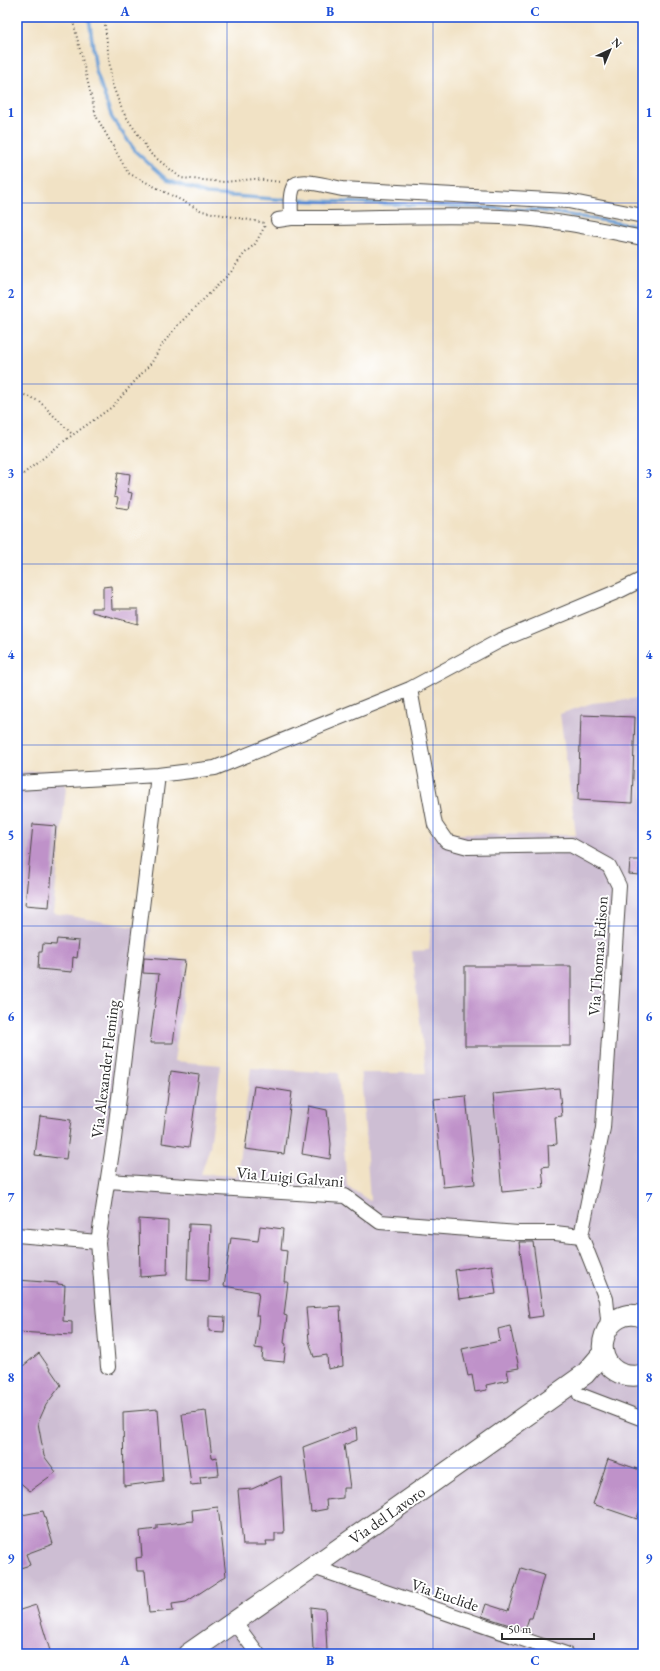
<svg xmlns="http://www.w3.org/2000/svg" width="660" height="1671" viewBox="0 0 660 1671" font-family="'EB Garamond',serif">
	<rect width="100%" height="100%" fill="#fff"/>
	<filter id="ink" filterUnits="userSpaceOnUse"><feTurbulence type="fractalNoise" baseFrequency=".025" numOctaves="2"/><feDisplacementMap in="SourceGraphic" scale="8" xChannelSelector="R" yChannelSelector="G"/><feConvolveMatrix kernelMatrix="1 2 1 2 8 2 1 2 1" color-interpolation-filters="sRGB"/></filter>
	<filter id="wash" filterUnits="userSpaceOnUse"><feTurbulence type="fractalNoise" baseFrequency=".012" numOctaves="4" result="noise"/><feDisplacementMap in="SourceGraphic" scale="16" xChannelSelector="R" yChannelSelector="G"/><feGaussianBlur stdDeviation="0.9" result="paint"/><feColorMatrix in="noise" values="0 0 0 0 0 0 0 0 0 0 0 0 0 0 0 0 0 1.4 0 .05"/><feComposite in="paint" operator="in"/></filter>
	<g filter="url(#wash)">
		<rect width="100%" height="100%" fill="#f1e2c5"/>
		<!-- industrial -->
		<path fill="#cdbed3" d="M643,698V1654H17V772L64,770L66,788L53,913L150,930L147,955L189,959L174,1061L221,1065L210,1147L201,1174L237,1176L251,1068L338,1073L347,1186L370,1201L361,1073H426L412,951L429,950L436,872L429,834L576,835L560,714L592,703Z"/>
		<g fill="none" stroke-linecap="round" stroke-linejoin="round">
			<!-- stream -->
			<path stroke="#689dd4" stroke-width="3.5" d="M89,17L96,71L112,118L136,152L167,180L206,194L288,200
				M294,200L538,210L643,227"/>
		</g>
		<g id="blocks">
			<!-- building -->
			<path fill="#bf92c9" d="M118,472L130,474L128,492L132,493L129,509L116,507L118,498L114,497Z
				M111,586L112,609H138V624L92,612V608H103V587Z
				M581,715L635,717L632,803L578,800Z
				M33,824L56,826L49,907L25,905Z
				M630,860H640L639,875L629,874Z
				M57,939L79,941L77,958L73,957L72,972L38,969L39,952H42L43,944L56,945Z
				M144,958L185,961L173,1043H150L159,974L143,973Z
				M465,966H571V1046H465Z
				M171,1071L199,1075L189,1147L162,1143Z
				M254,1086L292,1092L284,1154L245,1149Z
				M559,1088L562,1116L555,1117L557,1144L548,1145L549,1166L542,1167L544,1188L502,1192L493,1094Z
				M466,1096L475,1184L443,1187L434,1099Z
				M309,1106L327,1110L331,1144L330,1159L302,1154Z
				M40,1116L71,1120L66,1159L35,1155Z
				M139,1219L168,1221L167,1275L140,1277Z
				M189,1224L211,1225L209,1281L187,1280Z
				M260,1226L283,1229L281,1250L287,1251L284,1282H288L284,1315L287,1316L284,1343L286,1344L284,1362L262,1360L263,1349L255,1348L259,1316H256L259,1292L224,1286L231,1238L258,1241Z
				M519,1242H533L543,1316L529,1318Z
				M492,1265L496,1294L459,1299L455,1270Z
				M17,1280L58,1283V1284L65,1285L63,1321L72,1322V1335L17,1332Z
				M340,1306L343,1366L328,1369L327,1355L314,1357L309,1341L306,1308Z
				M209,1316L225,1317L224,1332L209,1331Z
				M510,1326L519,1368L507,1370L509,1380L486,1385L487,1390L475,1392L472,1375L468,1376L462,1349L500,1341L498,1329Z
				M39,1353L61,1385L46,1405L38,1423L44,1456L56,1472L30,1491L17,1480V1448L19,1445L17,1433V1371Z
				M158,1409L163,1481L124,1486L123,1412Z
				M206,1411L212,1458L217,1457L219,1475L200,1477L201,1484L191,1485L182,1414Z
				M356,1427L357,1440L344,1445L350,1488H343V1498L326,1500L327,1509L311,1512L303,1447Z
				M608,1459L643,1471V1500L637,1519L593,1504Z
				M281,1476L284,1533H275V1541H266L267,1545H243L238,1490L252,1489Z
				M218,1507L226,1576L186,1602L172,1604L173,1611L149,1613L145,1571H137L136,1558L142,1557L140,1531L157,1529V1525L193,1521L192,1510Z
				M43,1511L53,1544L26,1554L30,1565L17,1569V1516Z
				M521,1568L544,1575L532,1618H529L525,1630L482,1616L486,1604L508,1611Z
				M36,1605L51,1654H17V1611Z
				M311,1607L325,1609L327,1651L313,1649Z"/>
		</g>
	</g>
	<g filter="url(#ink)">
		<use href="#blocks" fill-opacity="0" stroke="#494642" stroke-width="1"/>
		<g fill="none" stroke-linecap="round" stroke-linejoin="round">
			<defs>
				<path id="minor" d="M291,218C291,209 289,194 294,186C299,177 332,187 342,189L568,201L643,216
					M278,220L291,218C367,219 444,213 521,218C562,221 602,230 643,238
					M410,689L435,825L446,841L468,847L571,845L609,866L619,886L603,1128L581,1236L606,1299L608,1319L606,1329
					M17,783L158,775L215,768L410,689L499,641L621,590L643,579
					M108,1181L345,1196L380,1222L518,1233H555L581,1236
					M17,1235L98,1242
					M108,1367L98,1242L114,1139L158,775
					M580,1395L643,1419
					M313,1567L566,1654
					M234,1622L258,1654"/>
				<path id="secondary" d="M643,1317C605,1303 586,1361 622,1374C629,1376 636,1377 643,1374
					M188,1654L313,1567L585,1374L603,1353"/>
			</defs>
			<!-- minor casing -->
			<use href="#minor" stroke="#494642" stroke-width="16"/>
			<!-- secondary casing -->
			<use href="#secondary" stroke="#494642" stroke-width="22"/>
			<!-- path -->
			<path stroke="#494642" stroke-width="2" stroke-dasharray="1 3" stroke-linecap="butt" d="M72,17L96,116L128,173L202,211L265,223
				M104,17L112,84L123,112L151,154L181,178L224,182L255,179L281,182
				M17,392L39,401L73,435
				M17,479L67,439L112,407L152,362L161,346L177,326L231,272L244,254L255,244L266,224"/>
			<!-- minor -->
			<use href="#minor" stroke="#fff" stroke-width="14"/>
			<!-- secondary -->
			<use href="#secondary" stroke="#fff" stroke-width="20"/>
		</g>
	</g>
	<!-- grid -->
	<path fill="none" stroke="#1d4ed8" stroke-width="1" stroke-opacity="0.55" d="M227,17V1654M433,17V1654M17,203H643M17,384H643M17,564H643M17,745H643M17,926H643M17,1107H643M17,1287H643M17,1468H643"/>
	<g text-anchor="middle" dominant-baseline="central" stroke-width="4" stroke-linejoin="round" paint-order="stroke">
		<!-- street labels -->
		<g font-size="16" fill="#2b2b2b" stroke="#fff">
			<text transform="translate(598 956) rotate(-86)">Via Thomas Edison</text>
			<text transform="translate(105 1069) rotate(-83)">Via Alexander Fleming</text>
			<text transform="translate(290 1177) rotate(5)">Via Luigi Galvani</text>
			<text transform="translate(387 1515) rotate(-35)">Via del Lavoro</text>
			<text transform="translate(445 1595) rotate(19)">Via Euclide</text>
		</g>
	</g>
	<!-- margin -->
	<rect width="660" height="1671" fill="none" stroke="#fff" stroke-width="44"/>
	<!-- north arrow -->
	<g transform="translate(610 50) rotate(44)" stroke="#ffffff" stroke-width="3" paint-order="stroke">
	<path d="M0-3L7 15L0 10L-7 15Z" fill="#2b2b2b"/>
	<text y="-6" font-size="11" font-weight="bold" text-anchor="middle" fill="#2b2b2b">N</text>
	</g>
	<!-- scale -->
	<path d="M502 1633v6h92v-6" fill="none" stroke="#2b2b2b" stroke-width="2"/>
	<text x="508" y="1633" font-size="12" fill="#2b2b2b" stroke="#ffffff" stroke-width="3" paint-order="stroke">50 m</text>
	<rect x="22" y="22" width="616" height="1627" fill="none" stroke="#1d4ed8" stroke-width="1.5"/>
	<g font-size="13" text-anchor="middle" font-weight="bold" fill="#1d4ed8">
		<text x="125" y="16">A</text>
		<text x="330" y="16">B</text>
		<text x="535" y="16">C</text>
		<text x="11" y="117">1</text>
		<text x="649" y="117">1</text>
		<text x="11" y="298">2</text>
		<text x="649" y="298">2</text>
		<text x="11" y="478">3</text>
		<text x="649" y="478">3</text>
		<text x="11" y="659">4</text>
		<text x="649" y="659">4</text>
		<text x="11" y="840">5</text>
		<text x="649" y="840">5</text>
		<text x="11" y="1021">6</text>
		<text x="649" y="1021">6</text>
		<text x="11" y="1202">7</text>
		<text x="649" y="1202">7</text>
		<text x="11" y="1382">8</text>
		<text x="649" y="1382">8</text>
		<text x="11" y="1563">9</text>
		<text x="649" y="1563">9</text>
		<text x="125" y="1665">A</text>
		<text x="330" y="1665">B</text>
		<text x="535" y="1665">C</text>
	</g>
</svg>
